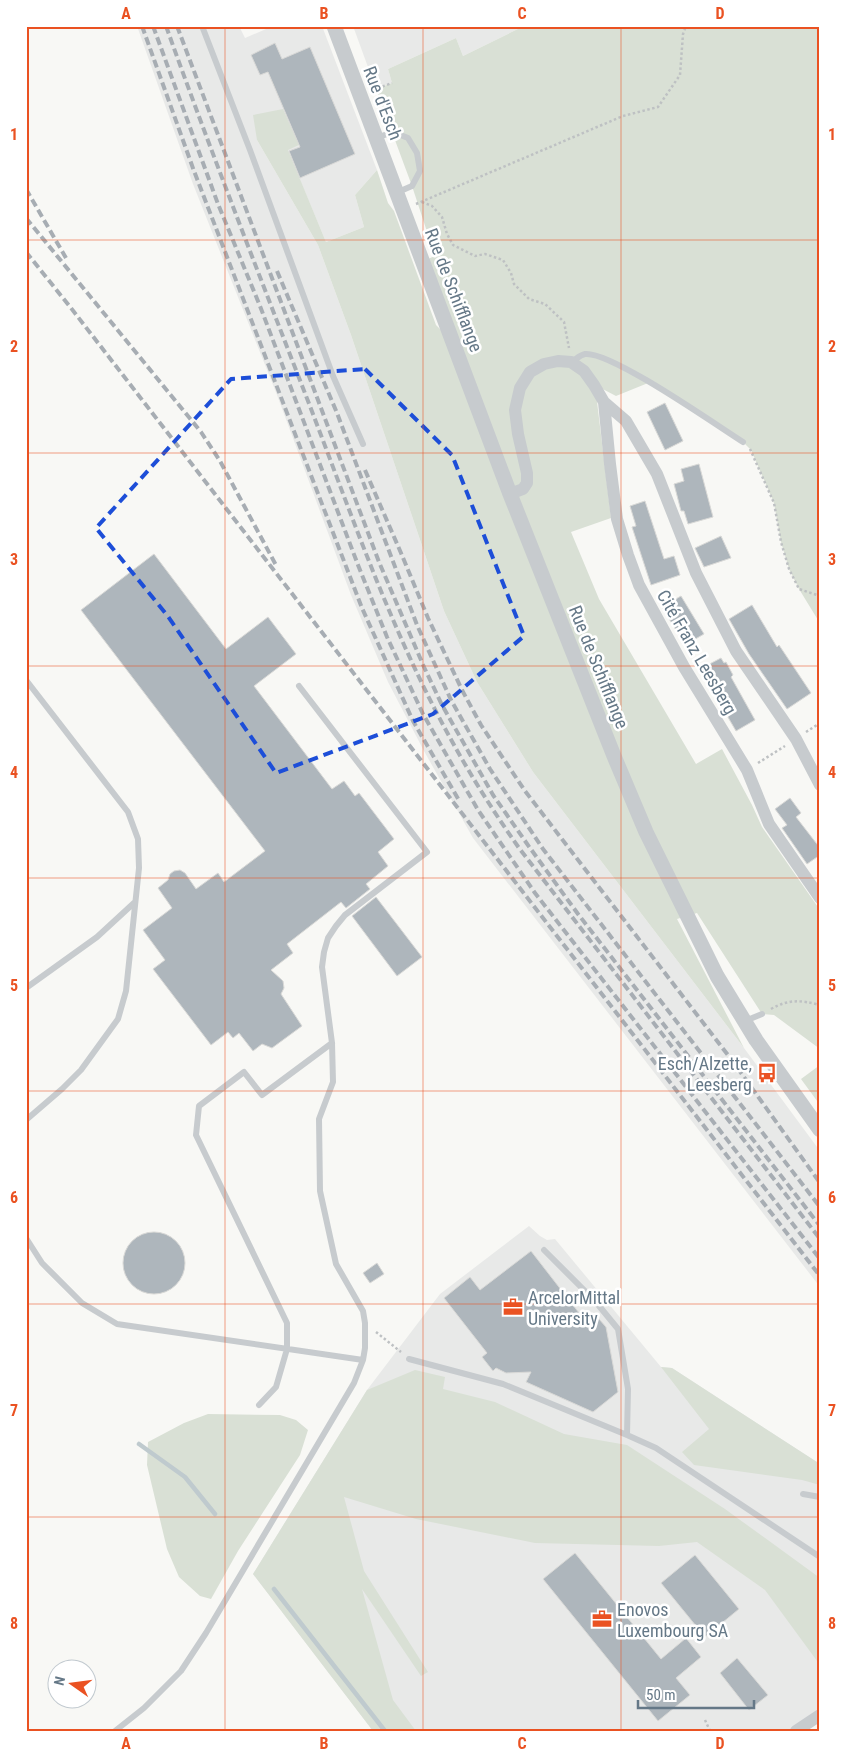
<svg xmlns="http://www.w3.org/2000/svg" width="846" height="1757" viewBox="0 0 846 1757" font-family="'Roboto Condensed',sans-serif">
	<rect width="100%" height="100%" fill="#f8f8f5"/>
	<!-- built -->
	<path fill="#e8e9e8" d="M137,26H239L245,38L273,26H322L377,170L355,195L364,227L326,242L287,149L298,145L257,140L318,245L351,335L444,611L477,682L533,772L744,1048L820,1151V1287L473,838L424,751L388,682L351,595L277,395L193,184Z
		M353,26H524L463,56L456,38L388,69L392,83L376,89Z
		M529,1226L540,1236L547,1240L555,1239L661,1367L672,1368L820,1464V1715L796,1731H373L253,1574L367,1390L440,1294Z"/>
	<!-- green -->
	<path fill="#d9e0d5" d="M524,26H820V620H818L799,589L789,569L781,542L774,503L751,450L743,442L653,381L616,396L595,385L611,518L571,532L599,599L696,764L722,749L752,805L762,827L820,910V1049L774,1015L762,1014L697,913L677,919L744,1048L533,772L477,682L444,611L351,335L318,245L257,140L253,115L283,109L299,145L288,150L326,242L364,227L355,195L377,170L388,203L394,211L436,325L454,343L423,261L435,256L412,186L376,89L392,83L388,69L456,38L463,56Z
		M820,1065V1105L801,1079Z
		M661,1367L672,1368L820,1464V1485L802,1480L694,1465L682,1452L709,1429Z
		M415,1370L445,1377L443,1389L495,1402L564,1434L627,1445L725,1509L820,1578V1665L765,1590L697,1542L659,1546L535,1543L416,1519L344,1497L364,1571L428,1672L421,1676L362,1589L393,1700L416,1731H373L253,1574L367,1390Z
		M208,1414L280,1415L296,1420L308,1430L300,1455L238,1551L211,1599L200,1596L179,1577L167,1549L147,1465L148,1442L184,1423Z"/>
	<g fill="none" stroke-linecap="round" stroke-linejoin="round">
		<!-- stream -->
		<path stroke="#bfcace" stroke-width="4.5" d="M139,1444L185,1477L215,1514
			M274,1589L385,1731"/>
	</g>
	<!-- building -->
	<path fill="#aeb6bc" stroke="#d9d9d7" d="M275,43L282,59L310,47L355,154L300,178L289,151L300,147L268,72L260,75L251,55Z
		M665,403L683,441L665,450L647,412Z
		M699,464L713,517L688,524L684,511H681L674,484L684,481L681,469Z
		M645,501L664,559L674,556L680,575L651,585L632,527L636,526L630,506Z
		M721,536L731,558L704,567L695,548Z
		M154,554L226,649L268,617L296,654L254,686L332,789L344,781L355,796L359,793L394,839L378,852L388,866L366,884L370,889L346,908L341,902L287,944L293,953L271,970L283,981L284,988L281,994L302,1026L272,1048L262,1044L253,1051L239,1033L233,1038L228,1032L211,1045L153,969L165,960L143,930L172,908L158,888L168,880L170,874L174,871L180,870L185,873L196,889L218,873L224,882L265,851L81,610Z
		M681,596L704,634L685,645L662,607Z
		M752,605L777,647L779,645L811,693L787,709L749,654L729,619Z
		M721,658L724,663L726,662L733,675L731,677L755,720L736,731L700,669Z
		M790,798L801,813L796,817L820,848V855L807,864L782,828L787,825L775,809Z
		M376,897L422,957L397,976L352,916Z
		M123 1263a31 31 0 1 1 62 0a31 31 0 1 1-62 0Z
		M531,1251L583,1318L599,1319L606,1327L618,1392L593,1412L526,1382L531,1372L506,1373L496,1368L493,1371L482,1357L487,1353L444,1298L470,1277L480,1290Z
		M377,1263L384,1274L370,1283L363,1273Z
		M575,1553L661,1659L686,1638L701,1657L676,1678L690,1695L658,1721L543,1579Z
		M695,1555L739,1609L705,1637L661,1583Z
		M737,1658L768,1695L749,1710L720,1673Z"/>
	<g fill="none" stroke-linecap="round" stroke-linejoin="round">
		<!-- path -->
		<path stroke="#bec1c3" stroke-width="2.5" stroke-dasharray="2.5 2.5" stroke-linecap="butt" d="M373,90L392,83
			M422,202L432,206L442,217L447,234L453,245L475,256L485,254L503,260L511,273L514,284L529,299L545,304L564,322L569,348
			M416,204L623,116L658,107L680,75L683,34L686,26
			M750,449L774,503L781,542L789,569L799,589L820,596
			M806,732L820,723
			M758,763L785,746
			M771,1009C789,999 800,1000 820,1005
			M376,1332L401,1352
			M705,1720L710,1731"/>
		<!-- service -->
		<path stroke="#c7cbce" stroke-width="6" d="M202,26L250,150L333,376L363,444
			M376,138L393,132L408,138L417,153L420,171L412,186L398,192
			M571,362C575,360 580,355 585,354C611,351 716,425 743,442
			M26,680L128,812L138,839L139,868L126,991L118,1019L81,1070L62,1089L26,1120
			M26,988L97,937L135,902
			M745,1021L762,1014
			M26,1238L42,1263L82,1303L117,1324L363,1360
			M544,1250L595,1301L618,1329L628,1389L627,1435
			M409,1359L503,1384L627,1435L656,1448L820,1557
			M259,1405L276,1387L287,1349V1323L196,1135L199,1106L244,1072L262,1095L332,1043
			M803,1494L820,1497
			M115,1731L144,1708L181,1671L206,1633L354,1383L363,1360L365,1348V1323L363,1311L336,1264L320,1191L319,1119L333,1082L332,1043L322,967L324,952L328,938L336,926L345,915L427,852L299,686"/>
		<!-- minor -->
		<path stroke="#c7cbce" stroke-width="12" d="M604,402L610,464L617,519L628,555L639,585L684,667L747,770L769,824L820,898
			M510,494L523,489L527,483V473L518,434L515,410L520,388L530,372L544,364L558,361L571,362L584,371L594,385L604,402L626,421L657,474L696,573L736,651L796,739L820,785
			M796,1731L820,1715"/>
		<!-- tertiary -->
		<path stroke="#c7cbce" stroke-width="15" d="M334,26L510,494L614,756L646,832L717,976L756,1040L820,1130"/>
		<!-- rail -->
		<path stroke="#a7adb3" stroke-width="4" stroke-dasharray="8 4" stroke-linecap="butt" d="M142,26L194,171L362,608L413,721L460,802
			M153,26L218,204L260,306L358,565L387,637L423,714L478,810L535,893L820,1259
			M166,26C211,152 260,277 308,401C351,513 390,628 448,734C469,773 493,811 519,848L820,1239
			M177,26L379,562L424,667L442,705L493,795L530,848L578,914L820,1226
			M26,189L66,258
			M26,218L201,432L220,461L277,567
			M26,252L71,308L820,1276
			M277,271L337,413L417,625L451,700L490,769L543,849L820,1207
			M365,470L401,553L428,618L462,690L481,725L525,791L731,1059L820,1183"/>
	</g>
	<!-- marked area -->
	<path fill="none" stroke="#1d4ed8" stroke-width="4" stroke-dasharray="10 6" stroke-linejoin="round" d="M365,369L452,455L524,636L433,714L276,773L167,615L96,528L231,379Z"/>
	<!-- grid -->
	<path fill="none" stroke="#ea5222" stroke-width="1" stroke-opacity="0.55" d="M225,26V1731M423,26V1731M621,26V1731M26,240H820M26,453H820M26,666H820M26,878H820M26,1091H820M26,1304H820M26,1517H820"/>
	<!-- icons -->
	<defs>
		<symbol id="bus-bare" viewBox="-9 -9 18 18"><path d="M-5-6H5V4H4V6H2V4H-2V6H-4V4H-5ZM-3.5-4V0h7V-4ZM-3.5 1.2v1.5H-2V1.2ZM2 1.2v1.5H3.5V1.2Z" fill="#ea5222" stroke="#fff" stroke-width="2.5" paint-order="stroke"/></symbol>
		<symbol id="office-bare" viewBox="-9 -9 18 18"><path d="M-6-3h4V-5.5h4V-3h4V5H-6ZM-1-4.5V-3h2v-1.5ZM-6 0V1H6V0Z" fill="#ea5222" stroke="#fff" stroke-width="2.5" paint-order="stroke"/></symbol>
	</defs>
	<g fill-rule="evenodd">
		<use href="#bus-bare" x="753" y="1059" width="28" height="28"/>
		<use href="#office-bare" x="499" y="1293" width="28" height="28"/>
		<use href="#office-bare" x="588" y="1605" width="28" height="28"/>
	</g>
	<g text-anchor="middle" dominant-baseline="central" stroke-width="5" stroke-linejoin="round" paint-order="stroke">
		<!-- street labels -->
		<g font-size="18" fill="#657887" stroke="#fff">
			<text transform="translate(383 103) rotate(69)">Rue d'Esch</text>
			<text transform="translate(454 290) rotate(69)">Rue de Schifflange</text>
			<text transform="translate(697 652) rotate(60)">Cité Franz Leesberg</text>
			<text transform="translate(599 667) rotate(68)">Rue de Schifflange</text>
		</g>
		<!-- poi labels -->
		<g font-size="18" fill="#657887" stroke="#fff" text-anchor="start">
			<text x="752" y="1063" text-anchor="end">Esch/Alzette,<tspan x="752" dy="21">Leesberg</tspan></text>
			<text x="528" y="1297">ArcelorMittal<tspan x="528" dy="21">University</tspan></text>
			<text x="617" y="1609">Enovos<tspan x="617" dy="21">Luxembourg SA</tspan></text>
		</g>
	</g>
	<!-- border -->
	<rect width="846" height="1757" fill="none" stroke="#ffffff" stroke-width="55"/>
	<!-- north arrow -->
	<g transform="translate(72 1684) rotate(284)"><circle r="24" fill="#ffffff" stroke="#c1c9cf"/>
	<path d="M0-4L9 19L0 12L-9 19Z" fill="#ea5222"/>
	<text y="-8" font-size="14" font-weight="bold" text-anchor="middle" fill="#657887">N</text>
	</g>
	<!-- scale -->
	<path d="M638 1700v8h116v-8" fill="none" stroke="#657887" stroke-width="2.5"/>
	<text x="646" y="1700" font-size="15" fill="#657887" stroke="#ffffff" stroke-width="4" paint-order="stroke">50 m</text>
	<rect x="28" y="28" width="790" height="1702" fill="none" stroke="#ea5222" stroke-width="2"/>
	<g font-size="16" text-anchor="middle" font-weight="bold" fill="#ea5222">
		<text x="126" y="19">A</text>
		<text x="324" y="19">B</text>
		<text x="522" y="19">C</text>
		<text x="720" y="19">D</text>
		<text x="14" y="140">1</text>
		<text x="832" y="140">1</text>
		<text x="14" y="352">2</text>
		<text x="832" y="352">2</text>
		<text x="14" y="565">3</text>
		<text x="832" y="565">3</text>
		<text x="14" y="778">4</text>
		<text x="832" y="778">4</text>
		<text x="14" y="991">5</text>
		<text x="832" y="991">5</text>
		<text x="14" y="1203">6</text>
		<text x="832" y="1203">6</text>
		<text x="14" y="1416">7</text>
		<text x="832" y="1416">7</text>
		<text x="14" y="1629">8</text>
		<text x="832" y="1629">8</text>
		<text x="126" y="1749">A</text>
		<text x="324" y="1749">B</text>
		<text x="522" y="1749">C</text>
		<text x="720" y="1749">D</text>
	</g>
</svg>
